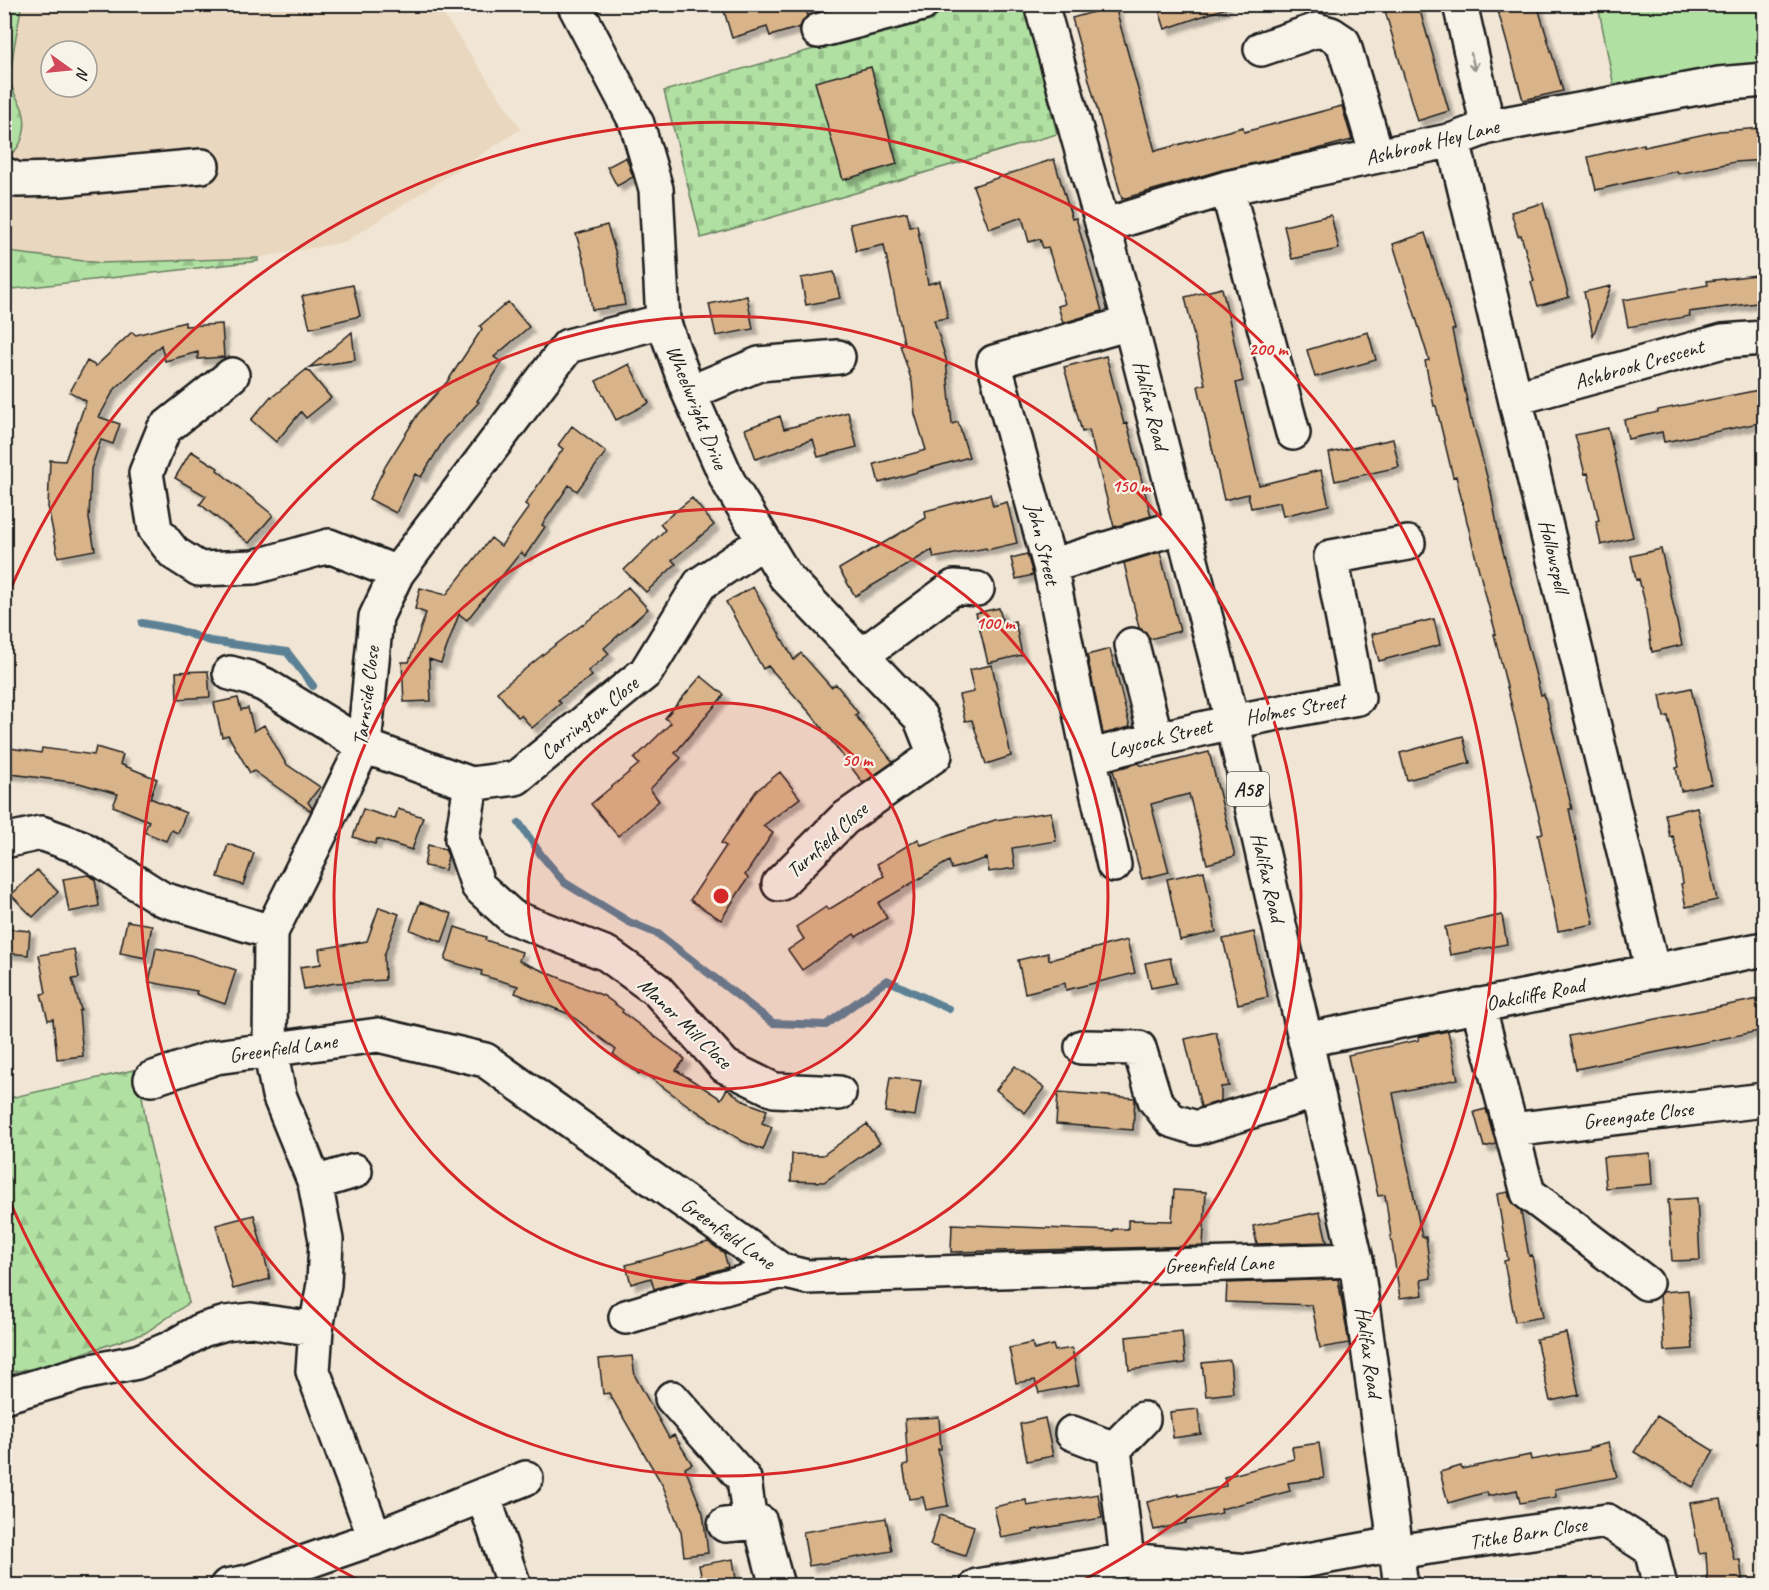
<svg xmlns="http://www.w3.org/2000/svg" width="1769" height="1590" viewBox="0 0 1769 1590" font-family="Caveat,sans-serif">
	<defs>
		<pattern id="forest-firs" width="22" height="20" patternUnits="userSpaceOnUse" patternTransform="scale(1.5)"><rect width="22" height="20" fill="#b0e1a2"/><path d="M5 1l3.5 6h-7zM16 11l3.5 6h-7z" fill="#97c08b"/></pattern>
		<pattern id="cemetery-stones" width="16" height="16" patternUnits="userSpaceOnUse" patternTransform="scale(1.5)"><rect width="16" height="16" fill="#b0e1a2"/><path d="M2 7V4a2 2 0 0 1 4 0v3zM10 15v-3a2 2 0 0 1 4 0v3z" fill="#97c08b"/></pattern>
		<filter id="shadow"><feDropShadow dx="5.5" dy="5.5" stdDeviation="1.5" flood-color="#0004"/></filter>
	</defs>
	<rect width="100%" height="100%" fill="#f1e6d5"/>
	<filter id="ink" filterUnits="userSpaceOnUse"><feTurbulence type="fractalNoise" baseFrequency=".0167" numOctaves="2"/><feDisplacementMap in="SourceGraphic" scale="12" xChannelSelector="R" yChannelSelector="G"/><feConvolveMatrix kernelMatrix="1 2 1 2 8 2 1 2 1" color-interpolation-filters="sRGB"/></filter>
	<g filter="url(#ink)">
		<!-- built -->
		<path fill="#ead7bf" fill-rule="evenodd" d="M24,5H437L521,129L345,242L258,258L101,263L16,253L5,248L4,203L8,188L9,155L19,146L23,110L10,85L21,7ZM51,51H87V87H51Z"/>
		<!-- green -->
		<path fill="#b0e1a2" stroke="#667e5f" stroke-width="1.5" d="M1598,5H1764V75L1616,97Z"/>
		<!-- forest -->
		<path fill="url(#forest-firs)" stroke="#667e5f" stroke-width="1.5" d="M5,4L24,5L21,7C18,30 10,60 11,82C11,91 19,100 22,108C28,124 24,151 5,156Z
			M5,248L16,253L101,263L258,258V261L5,290Z
			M138,1069L148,1135L189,1303L145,1333L37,1368L5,1373V1099Z"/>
		<!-- cemetery -->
		<path fill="url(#cemetery-stones)" stroke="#667e5f" stroke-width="1.5" d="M971,5H1025L1057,134L701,238L664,91Z"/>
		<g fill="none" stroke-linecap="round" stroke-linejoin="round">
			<!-- stream -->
			<path stroke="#5b8195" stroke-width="8" d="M142,623L175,629L210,641L287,652L313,686
				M519,823L542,856L565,883L629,922L658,934L773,1023L826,1025L887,980L949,1009"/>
		</g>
		<!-- building -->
		<path fill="#d9b48b" stroke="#1c1c1c" stroke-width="1.5" filter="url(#shadow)" d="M722,4H804L808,16L800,27L770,36L767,27L732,38Z
			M1157,4H1225L1226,8L1165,29Z
			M1383,4H1418L1449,111L1417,121Z
			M1496,4H1537L1563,91L1523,100Z
			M1115,6L1155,151L1243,127L1244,132L1342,106L1352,140L1310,151L1222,170L1122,199L1072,18Z
			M871,67L897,164L843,180L815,82Z
			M1764,128V160L1735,162L1678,174L1677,171L1596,190L1588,157L1644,144V147L1719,131Z
			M626,157L633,177L617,186L607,167Z
			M1054,159L1072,219L1076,218L1102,311L1063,323L1058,306L1065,304L1048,247L1043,248L1040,239L1029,242L1022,217L989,229L973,186Z
			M1543,203L1569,297L1538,306L1531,282L1534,281L1521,235L1518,236L1511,212Z
			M907,212L910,227L917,225L928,284L940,281L948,318L934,320L946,359L952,424L958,422L969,457L879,483L874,464L926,450L915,414L912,382L900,345L904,343L884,245L856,251L850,224Z
			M1331,215L1339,249L1292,259L1284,226Z
			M607,225L616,254L625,305L592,310L586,268L576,234Z
			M1425,233L1455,329L1452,330L1471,420H1472L1491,492L1499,536L1541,695L1544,694L1572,809H1569L1594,924L1558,931L1538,834L1543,833L1494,634H1496L1476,559L1456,476L1453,477L1436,406H1434L1425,361L1429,360L1393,244Z
			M834,272L840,298L806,305L801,278Z
			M1764,274V302L1689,312L1690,316L1628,327L1623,300L1708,285L1707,281Z
			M353,285L360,316L310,328L302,296Z
			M1611,286L1593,336L1584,292Z
			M1222,288L1243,381L1236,383L1259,485L1321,470L1329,505L1283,516L1280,502L1251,508L1248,494L1224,500L1198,386L1205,384L1185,297Z
			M747,296L753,329L716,336L709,304Z
			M508,302L529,327L494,357L502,363L477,401L479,402L444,440L421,477L415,474L396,513L369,499L386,465L418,414L447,382L482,329L480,326Z
			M185,322V326L222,324L224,357L198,359V352L165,361L161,345L114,390L99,417L120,424L113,444L101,440L91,469L89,519L95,550L58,557L48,507L50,460L65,461L86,401L70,392L87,361L96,366L132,332L136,335Z
			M352,332L355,360L310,367Z
			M1368,332L1376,360L1315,377L1307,350Z
			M1106,356L1124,424L1127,423L1151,516L1114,527L1089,430L1082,432L1064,367Z
			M629,364L649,403L616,420L596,381Z
			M307,369L331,398L306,418L301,412L276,442L251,420L271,396L272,397Z
			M1764,389V422L1664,442L1662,432L1628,439L1624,420L1658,412V410Z
			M848,412L857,447L818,457L813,439L756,459L745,429L780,416L784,429Z
			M572,426L606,452L577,491L569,485L542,525L545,527L525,556L521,552L467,620L459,614L441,663L429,659L431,701L404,702L402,662H409L426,613L415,609L420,588L446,595L491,538L501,546L529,507L525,504L563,449L558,445Z
			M1608,428L1633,537L1601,545L1596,521L1599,520L1588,473L1585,474L1575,435Z
			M1393,439L1399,467L1335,481L1329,453Z
			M191,451L218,468L217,470L273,515L249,543L200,504L206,496L175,478Z
			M990,494L993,506L1007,502L1017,543L987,550L986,548L934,558L932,550L855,596L839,569L926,518L925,511Z
			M692,498L714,525L672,560L676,564L646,592L624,570L665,530L660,524Z
			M1661,549L1682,645L1652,652L1645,603L1639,579L1636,580L1631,556Z
			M1160,552L1180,631L1150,639L1146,632L1139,628L1124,563Z
			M1027,554L1033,575L1016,579L1011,558Z
			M628,587L648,609L604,648L609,654L588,671L592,676L558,700L561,703L532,728L521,715L518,717L497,692L546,652L602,610Z
			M753,587L794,660L801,653L831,687L836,684L858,713L855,715L893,762L863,783L812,715L768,666L763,669L726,602Z
			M999,608L1003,624L1015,621L1022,655L988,663L976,613Z
			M1434,619L1440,645L1379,661L1372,634Z
			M1110,649L1130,727L1103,734L1087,655Z
			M992,665L1011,756L986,764L972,720L965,721L959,695L974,692L969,670Z
			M208,671L210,697L177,699L176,672Z
			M701,676L724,695L675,753L681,758L650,789L659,801L618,836L591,804L639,764L634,759L671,723L665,718Z
			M1691,688L1712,784L1681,791L1676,768L1679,767L1674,743L1668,716L1664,717L1660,695Z
			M238,698L241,710L248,708L254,731L264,725L286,764L320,787L308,802L312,808L311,811L254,771L250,773L228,735L222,737L214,703Z
			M1463,736L1470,763L1407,780L1400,753Z
			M4,747L41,753L42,748L94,755L96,747L123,755L120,764L157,779L150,798L186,813L178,833L171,830L166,841L144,832L149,821L113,806L118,794L79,783L4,773Z
			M1209,752L1235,856L1207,864L1189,794L1151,804L1169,872L1142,879L1113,770L1139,763L1140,765H1158Z
			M780,772L800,798L763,826L773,833L745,875L748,878L721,920L690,900L726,846L721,843L756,791Z
			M1697,807L1717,900L1686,907L1681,884L1683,883L1679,860L1673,836L1670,837L1665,814Z
			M363,809L395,819L398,809L423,817L412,850L377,839L375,844L353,837Z
			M1051,812L1056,841L1012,848L1015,868L989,872L987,858L952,869L949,861L878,903L887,918L856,937L854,934L802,970L788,950L804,939L796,927L826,907L828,910L884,876L877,864L918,839L921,845L995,820Z
			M228,844L254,853L243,885L218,877Z
			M428,845L445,849L448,856L445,870L424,866Z
			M37,870L58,892L33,917L11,895Z
			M1204,871L1216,932L1180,940L1167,879Z
			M88,875L95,879L99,906L69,912L63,879Z
			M420,902L452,914L442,942L410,930Z
			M379,907L399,914L384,956L385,980L335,983L304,989L300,967L321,964L319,949L367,941Z
			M1502,915L1507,944L1450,955L1445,927Z
			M127,921L152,925L146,958L120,953Z
			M455,927L486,937L485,940L522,952L519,961L604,996L623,1010L622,1012L685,1059L676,1070L721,1099L727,1089L746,1102L767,1110L762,1123L772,1127L763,1150L742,1141L689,1106L641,1071L639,1074L613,1054L616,1050L569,1014L515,993L518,986L481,975L482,971L445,960Z
			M8,929L30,931L28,955L6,953Z
			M1254,932L1268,997L1238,1004L1223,939Z
			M1127,940L1135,973L1066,990L1065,983L1025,993L1018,960L1048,953L1049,960Z
			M156,948L190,955L236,970L225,1004L196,994L197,991L149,982Z
			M74,949L79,978L72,979L81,1010L79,1011L83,1056L57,1059L53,1019L48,1020L41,994L46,993L39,955Z
			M1170,958L1176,983L1151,988L1145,963Z
			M1764,998V1030L1576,1069L1569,1036Z
			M1448,1031L1458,1079L1393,1093L1422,1237H1426L1431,1278L1421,1280L1423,1295L1400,1298L1385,1195L1378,1196L1348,1055L1419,1040L1418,1037Z
			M1216,1032L1229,1086L1221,1087V1101L1201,1107L1185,1039Z
			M1015,1066L1044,1088L1025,1113L996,1090Z
			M890,1077L921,1081L915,1116L885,1112Z
			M1058,1092L1135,1098L1133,1130L1056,1124Z
			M1486,1109L1496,1144L1484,1147L1474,1112Z
			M867,1124L880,1143L824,1182L791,1181L792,1154L823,1155Z
			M1650,1153L1652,1184L1606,1188L1603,1157Z
			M1174,1190L1206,1192L1203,1246L951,1252L952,1224L1113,1231V1229H1128V1220L1172,1221Z
			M1508,1192L1510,1198L1521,1211L1529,1256L1532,1255L1543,1317L1515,1322L1504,1261L1508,1260L1497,1194Z
			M1697,1198L1700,1260L1672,1261L1668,1200Z
			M1320,1212L1327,1242L1257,1244L1253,1226Z
			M254,1215L270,1279L233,1289L216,1225Z
			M708,1242L724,1253L728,1267L654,1289L651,1278L631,1284L626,1265Z
			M1338,1279L1349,1343L1320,1348L1312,1305L1226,1302L1227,1283Z
			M1688,1290L1693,1349L1664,1351L1660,1295L1662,1292Z
			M1182,1331L1185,1363L1129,1370L1126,1337Z
			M1566,1333L1579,1395L1550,1401L1536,1339Z
			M1032,1343L1034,1350L1053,1345L1055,1351L1072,1348L1079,1385L1039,1393L1035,1380L1016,1383L1009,1348Z
			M632,1356L635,1376L669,1438L674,1435L692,1464L685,1468L703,1513L708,1553L684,1556L681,1532L663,1486L609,1393L603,1394L599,1359Z
			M1230,1360L1233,1393L1206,1396L1202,1363Z
			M1198,1409L1201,1434L1173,1438L1170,1412Z
			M1657,1416L1714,1451L1693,1487L1634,1452Z
			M939,1417L941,1449H938L948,1506L926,1510L923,1497L909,1499L903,1465L908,1464L905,1419Z
			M1045,1418L1053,1456L1027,1461L1020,1424Z
			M1319,1443L1324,1478L1288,1483L1290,1491L1221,1509L1222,1513L1185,1521L1186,1523L1154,1530L1147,1502L1179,1494V1496L1226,1486L1224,1477L1294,1459L1292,1447Z
			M1608,1443L1617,1477L1555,1489L1556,1497L1520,1503L1517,1490L1488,1496L1487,1492L1448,1503L1440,1472L1461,1466L1462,1469L1530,1455L1531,1460L1589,1450V1448Z
			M1098,1494L1102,1518L1033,1530V1532L1001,1538L994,1507L1026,1500L1027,1506Z
			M1721,1499L1734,1560H1740L1743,1586H1708L1706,1553L1699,1554L1690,1503Z
			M940,1515L974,1526L965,1556L930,1545Z
			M886,1518L892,1551L809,1566L803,1532Z
			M733,1559L737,1586H703L699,1565Z"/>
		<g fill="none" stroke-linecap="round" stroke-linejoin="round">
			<defs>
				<path id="minor" d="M574,4L637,124L656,189L663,321L689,393L728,481L785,576L920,717L935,755L844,819L779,884
					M1460,4L1488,127
					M818,31L922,4
					M1261,49L1317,30L1331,34L1343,42L1377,156
					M1453,140L1653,972
					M4,174L17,180L61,179L202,166
					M1227,188L1293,433
					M1103,226L1227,188L1453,140L1488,127L1719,84L1764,80
					M232,375L164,429L146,473L155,529L174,553L199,569L254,567L329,546L397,573
					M689,393L759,364L838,357
					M1516,398L1723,341L1764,338
					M1050,566L1182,526
					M1132,645L1156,738
					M861,656L954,587L977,589
					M230,673L249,678L265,685L364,746L471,784L516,778L646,672L700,584L764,541
					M1089,757C1179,732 1266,714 1358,698L1331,557L1408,543
					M471,784L462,839L478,886L512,917L607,954L657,990L725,1066L774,1090L839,1093
					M4,841L41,833L80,847L162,899L271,932L364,746L376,617L397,573L568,346L663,321
					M1114,865L1089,757L1050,566L994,362L1130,323
					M1478,1005L1528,1193L1646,1283
					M1305,1040L1764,949
					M1082,1047L1139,1048L1155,1100L1171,1120L1196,1128L1317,1091
					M151,1079L216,1057L378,1035L485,1060L782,1271L807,1277L1356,1260
					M1511,1130L1764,1100
					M315,1183L355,1171
					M626,1317L782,1271
					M4,1396L82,1373L137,1362L171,1348L202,1330L226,1323L251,1320L316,1329
					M672,1398L744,1479L750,1523
					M1072,1433L1114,1449
					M483,1495L514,1586
					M725,1525L760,1522L777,1586
					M375,1538L526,1478
					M1396,1552L1607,1521L1651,1549L1660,1586
					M1127,1560L1114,1449L1143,1419
					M227,1586L248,1582L375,1538L313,1371L316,1329L324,1284L326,1240L315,1183L279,1095L270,1050L271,932
					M977,1586L1127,1560L1248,1571L1395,1544"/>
				<path id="highway" d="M1041,4L1130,323L1232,720L1356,1260L1401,1586"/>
			</defs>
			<!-- minor casing -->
			<use href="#minor" stroke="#1c1c1c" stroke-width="38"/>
			<!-- highway casing -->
			<use href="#highway" stroke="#1c1c1c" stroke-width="38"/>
			<!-- minor -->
			<use href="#minor" stroke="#f7f3e8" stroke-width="33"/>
			<!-- highway -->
			<use href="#highway" stroke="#f7f3e8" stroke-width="33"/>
		</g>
		<!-- one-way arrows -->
		<defs><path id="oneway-shaft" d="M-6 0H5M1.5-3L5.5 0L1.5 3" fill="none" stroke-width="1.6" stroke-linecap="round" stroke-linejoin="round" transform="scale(1.5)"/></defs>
		<use stroke="#94928c" href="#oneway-shaft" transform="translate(1473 62) rotate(77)"/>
	</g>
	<!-- distance rings -->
	<circle cx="721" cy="896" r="193" fill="#d62828" fill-opacity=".12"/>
	<g fill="none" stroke="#d62828" stroke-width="3">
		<circle cx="721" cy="896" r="193"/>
		<circle cx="721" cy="896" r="387"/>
		<circle cx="721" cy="896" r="580"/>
		<path d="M364 1583A774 774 0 0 1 6 1192M6 600A774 774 0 1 1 1078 1583"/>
	</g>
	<g text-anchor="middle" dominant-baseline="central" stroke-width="4.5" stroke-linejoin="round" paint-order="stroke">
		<!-- shield labels -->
		<rect fill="#f7f3e8" stroke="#5e5c59" stroke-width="1.5" x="1227" y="772" width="42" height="34" rx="4.5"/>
		<g font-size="20" font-weight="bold" fill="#1c1c1c">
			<text x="1248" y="789">A58</text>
		</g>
		<!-- street labels -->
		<g font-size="21" fill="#1c1c1c" stroke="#f7f3e8">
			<text transform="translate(1432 142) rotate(-14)">Ashbrook Hey Lane</text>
			<text transform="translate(1639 364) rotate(-16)">Ashbrook Crescent</text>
			<text transform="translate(1151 405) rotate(76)">Halifax Road</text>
			<text transform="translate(697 407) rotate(68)">Wheelwright Drive</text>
			<text transform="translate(1043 544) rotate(76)">John Street</text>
			<text transform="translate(1554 556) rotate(77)">Hollowspell</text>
			<text transform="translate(366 696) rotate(-83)">Tarnside Close</text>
			<text transform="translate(1295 709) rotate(-10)">Holmes Street</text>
			<text transform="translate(589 718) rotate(-39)">Carrington Close</text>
			<text transform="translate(1160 738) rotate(-14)">Laycock Street</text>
			<text transform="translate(827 840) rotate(-42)">Turnfield Close</text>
			<text transform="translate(1268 877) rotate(77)">Halifax Road</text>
			<text transform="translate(1535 994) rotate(-11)">Oakcliffe Road</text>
			<text transform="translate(685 1023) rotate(44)">Manor Mill Close</text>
			<text transform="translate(283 1048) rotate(-8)">Greenfield Lane</text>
			<text transform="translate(1638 1115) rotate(-7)">Greengate Close</text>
			<text transform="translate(728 1233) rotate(35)">Greenfield Lane</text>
			<text transform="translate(1219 1264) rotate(-2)">Greenfield Lane</text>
			<text transform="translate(1369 1352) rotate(82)">Halifax Road</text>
			<text transform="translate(1528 1533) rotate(-9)">Tithe Barn Close</text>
		</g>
	</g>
	<circle cx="721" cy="896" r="9" fill="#d62828" stroke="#f7f3e8" stroke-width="3"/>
	<g font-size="18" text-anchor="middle" font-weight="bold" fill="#d62828" stroke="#f7f3e8" stroke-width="4.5" stroke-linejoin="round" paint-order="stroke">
		<text x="1268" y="355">200 m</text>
		<text x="1131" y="492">150 m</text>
		<text x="995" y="629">100 m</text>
		<text x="857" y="766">50 m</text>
	</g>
	<!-- margin -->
	<rect width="1769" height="1590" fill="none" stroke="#f7f3e8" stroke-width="24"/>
	<rect x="12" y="12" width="1745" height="1566" fill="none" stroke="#1c1c1c" stroke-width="2" filter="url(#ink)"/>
	<!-- north arrow -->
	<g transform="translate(69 69) rotate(105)"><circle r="28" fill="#f7f3e8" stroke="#9f9d96" stroke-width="1.5"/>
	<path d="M0-4.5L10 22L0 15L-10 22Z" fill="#d1495b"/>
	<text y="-9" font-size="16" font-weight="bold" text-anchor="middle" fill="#1c1c1c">N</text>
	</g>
</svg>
